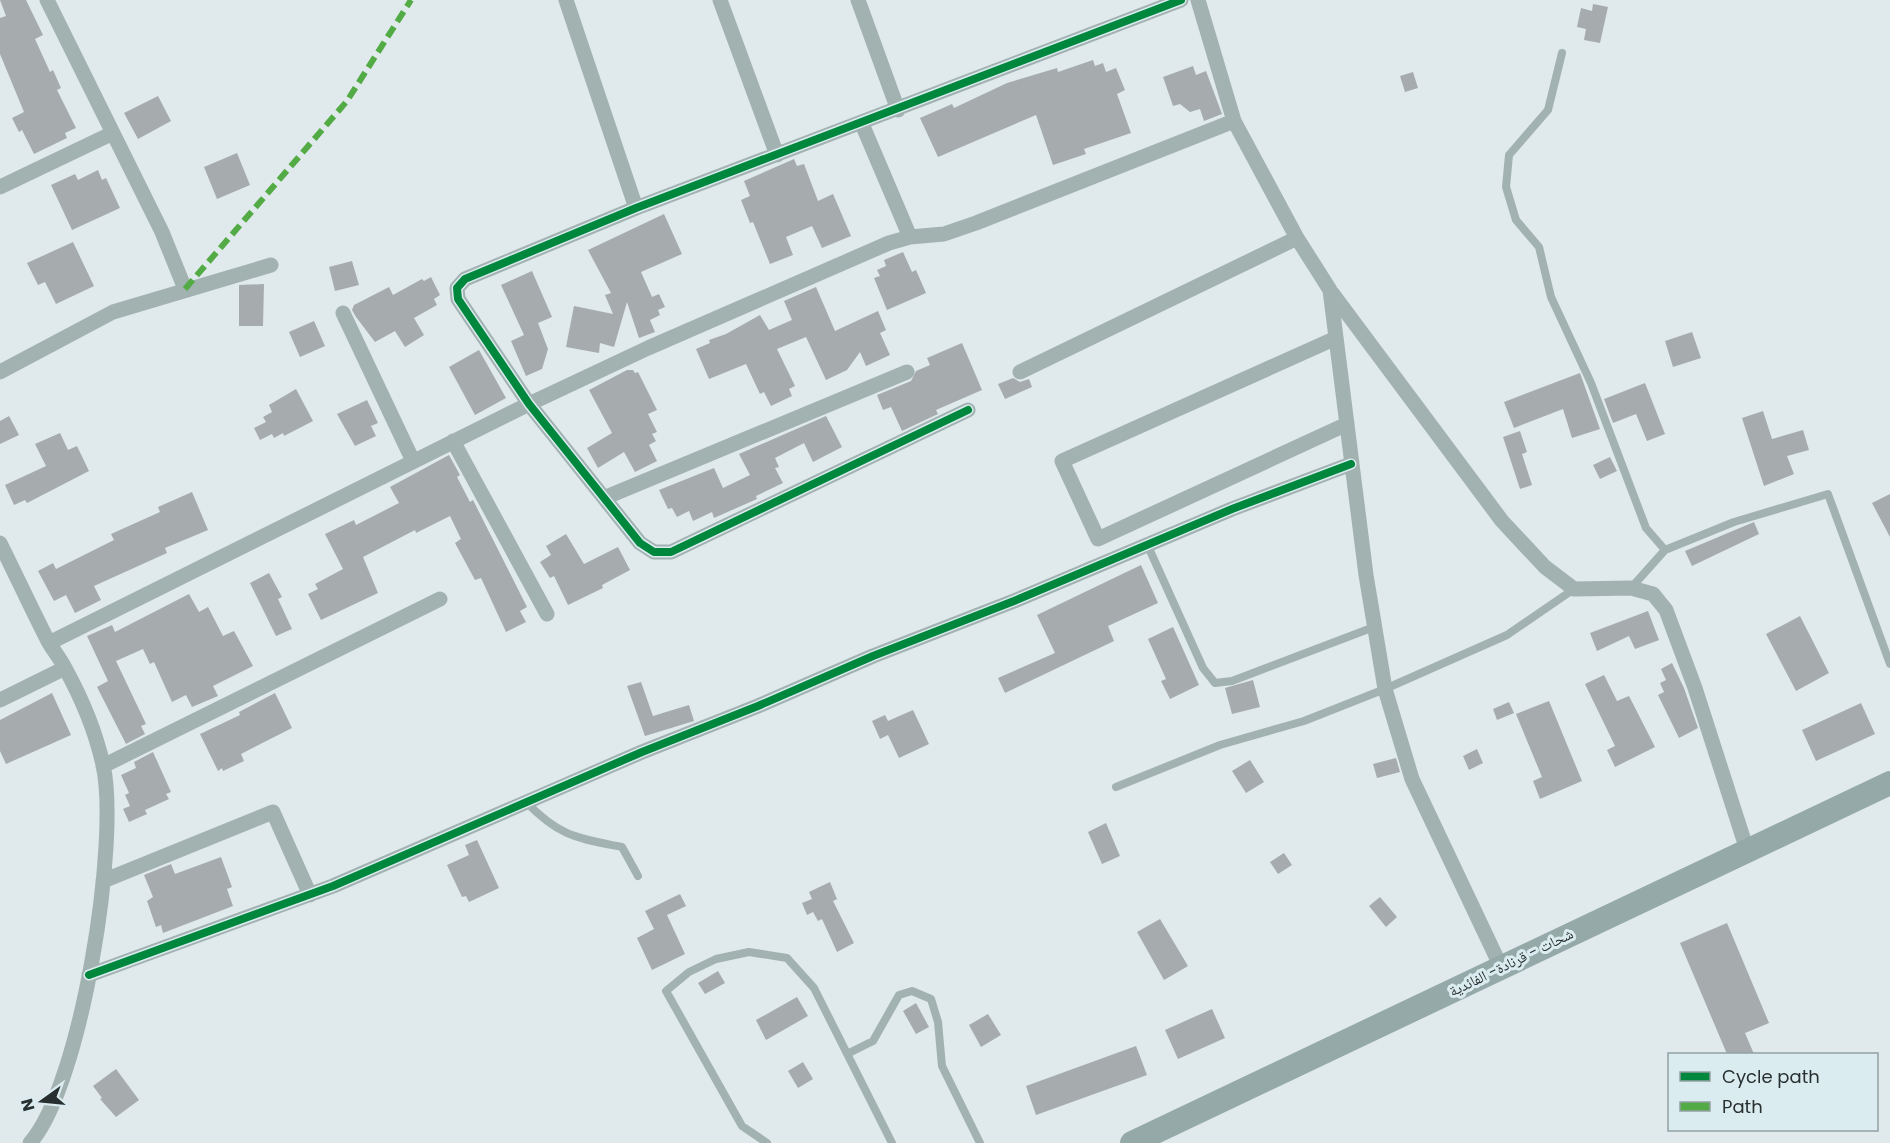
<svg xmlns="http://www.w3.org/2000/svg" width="1890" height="1143" viewBox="0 0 1890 1143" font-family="Poppins,'Noto Naskh Arabic',sans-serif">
	<rect width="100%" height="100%" fill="#e0e9eb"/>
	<!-- building -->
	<path fill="#a6acae" d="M0,0H26L43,35L35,39L50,72L53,70L61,88L57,90L76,128L65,133L67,138L34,154L22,130L19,132L12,118L24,112L0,54V18L6,16Z
		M1593,4L1608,7L1600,43L1584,40L1586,29L1577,27L1581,8L1592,11Z
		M1093,60L1095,66L1103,63L1106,72L1116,68L1125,90L1117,94L1131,133L1084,149L1086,154L1053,165L1036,115L938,157L920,118L952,104L954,108L1007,83L1057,68L1058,72Z
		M1193,66L1196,75L1206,71L1222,114L1204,121L1200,109L1190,112L1180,104L1173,106L1163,77Z
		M1413,72L1418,88L1405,92L1400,76Z
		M158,96L171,121L138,139L124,113Z
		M237,153L250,185L217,199L204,167Z
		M794,159L797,166L804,164L818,201L833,194L851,236L822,248L812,226L786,237L793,255L770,264L753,222L750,223L741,200L750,196L744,181Z
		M98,170L102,180L106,178L120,208L72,230L51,185L75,174L78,180Z
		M664,214L682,254L641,272L652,297L659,294L665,307L658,310L660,315L650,320L655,332L639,338L627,302L614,347L600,343L599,353L566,347L574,306L613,314L605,295L611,293L588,250Z
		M73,242L94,286L56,304L45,282L38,285L27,263Z
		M903,252L912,272L916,270L926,293L887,310L874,278L880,276L877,270L886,266L884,260Z
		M352,261L359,285L335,291L329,267Z
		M532,271L552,317L538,323L548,349L542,369L526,376L511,341L524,335L501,285Z
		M431,277L440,295L434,299L437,305L414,318L424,335L405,347L395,331L375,342L356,317L352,310L354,305L389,287L393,295L422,279L424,281Z
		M264,284L263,326H239V285Z
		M816,287L835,331L878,311L886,330L880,333L890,355L866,366L860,352L847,370L826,380L806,337L777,349L795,386L789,389L792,396L771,406L764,392L760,394L746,364L709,379L696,349L710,343L709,340L726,334L760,315L769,330L792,320L784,301Z
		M314,321L325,346L300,357L289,332Z
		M1692,332L1701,358L1673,367L1665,341Z
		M962,343L982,390L936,410L938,414L902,431L891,407L883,410L877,395L911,381L916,371L930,365L927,358Z
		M479,350L506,398L475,415L449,367Z
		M627,370H633L635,373L638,372L657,410L648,414L657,432L652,434L656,441L649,445L657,461L635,472L624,452L598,468L587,448L612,433L589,390Z
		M1580,373L1600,429L1572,438L1563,409L1514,428L1504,402Z
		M1013,378L1020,382L1029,379L1032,387L1005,399L998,384Z
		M1645,383L1665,434L1647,441L1636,414L1613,423L1604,399Z
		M296,389L313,421L284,436L283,433L274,438L272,434L260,440L254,428L266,422L263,417L272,412L269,405Z
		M367,400L378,423L371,426L376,436L355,446L337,414Z
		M1763,411L1772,439L1803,430L1809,450L1787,456L1794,474L1764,486L1742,418Z
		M9,416L19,435L0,444V421Z
		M826,416L842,447L813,462L804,443L775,458L779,467L775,468L783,483L756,496L757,499L714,518L712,512L693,521L689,511L677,517L672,508L668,509L659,490L714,468L723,488L750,475L739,454Z
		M1520,431L1527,452L1522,454L1532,485L1520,489L1503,437Z
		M60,433L68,450L77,446L89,471L27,503L25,500L14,505L5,485L46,466L35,444Z
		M449,455L460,475L457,477L470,502L473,500L527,607L520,611L526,622L506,632L481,578L475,580L455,543L461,539L450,516L416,533L415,530L363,557L378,593L321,620L308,594L318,589L315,584L343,569L325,534L354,520L356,525L399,503L390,487Z
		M1610,457L1617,471L1600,479L1593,465Z
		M192,492L208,530L165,548L167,553L94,586L101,600L75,613L66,595L54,601L38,571L53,563L56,569L114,540L111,534L160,512L158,507Z
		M1890,494V537L1872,503Z
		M1754,522L1759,534L1692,566L1685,551Z
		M566,534L584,564L618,547L630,570L602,585L603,588L568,605L554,576L550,578L540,562L551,555L546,546Z
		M1141,565L1158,603L1108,626L1114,641L1005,693L998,678L1055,653L1037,615Z
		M269,573L282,597L278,599L292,629L276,636L250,583Z
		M189,594L199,612L208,607L223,636L234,631L253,666L213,686L218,696L192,707L186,695L172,702L154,662L150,664L143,649L116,661L146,724L141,726L145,734L126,744L97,687L108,681L87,636L112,625L115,632Z
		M1648,611L1659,640L1635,649L1629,636L1597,651L1590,633Z
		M1800,616L1829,673L1796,691L1766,634Z
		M1173,627L1199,685L1170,699L1161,681L1166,679L1148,639Z
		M1672,663L1684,688L1698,728L1679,738L1658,695L1664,692L1660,683L1666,680L1661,669Z
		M1604,675L1617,701L1629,696L1655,747L1615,767L1607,750L1615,746L1585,684Z
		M1253,680L1260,707L1232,714L1225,688Z
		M641,682L653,716L689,705L694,721L645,736L627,686Z
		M52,693L71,735L6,764L0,751V720Z
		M275,693L292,728L241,754L244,761L223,771L222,768L218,771L200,734L240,715L239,712Z
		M1549,701L1582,781L1540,799L1533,781L1542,777L1516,714Z
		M1509,702L1514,713L1497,720L1493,709Z
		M1861,703L1875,734L1816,761L1802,730Z
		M913,710L929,744L899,758L888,735L880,739L872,721L885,715L888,721Z
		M1477,749L1483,763L1469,770L1463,756Z
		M153,752L171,792L166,794L169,799L145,810L147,814L129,822L123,809L130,806L125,795L129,793L121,775L136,768L134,762Z
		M1396,758L1400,772L1377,778L1373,764Z
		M1250,760L1264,782L1246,793L1232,771Z
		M1106,823L1120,856L1102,864L1088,832Z
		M477,840L499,888L469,902L466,896L462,897L447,865L469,855L465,845Z
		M1284,853L1292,865L1278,874L1270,862Z
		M221,857L232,887L227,889L233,906L163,933L161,925L156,927L147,901L153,897L144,875L171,864L175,874Z
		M830,882L837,899L833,901L854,943L837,952L822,919L818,921L813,912L807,915L802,903L812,899L809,892Z
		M680,894L686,906L667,915L685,954L652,970L637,938L654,929L645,911Z
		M1380,897L1397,917L1386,927L1369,906Z
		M1160,919L1188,966L1164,980L1137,932Z
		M1727,923L1769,1023L1745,1033L1754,1054H1727L1680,943Z
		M718,971L725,983L705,994L698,983Z
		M797,997L808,1016L766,1040L756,1020Z
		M916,1003L929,1027L916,1034L903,1011Z
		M1212,1009L1225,1038L1178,1059L1165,1030Z
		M988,1014L1001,1035L981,1047L969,1025Z
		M1136,1046L1147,1075L1036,1115L1026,1086Z
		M803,1062L813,1079L798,1088L788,1071Z
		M116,1069L139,1100L116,1117L100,1099L102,1098L93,1086Z"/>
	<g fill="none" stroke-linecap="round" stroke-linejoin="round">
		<!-- lane -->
		<path stroke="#a2b2b1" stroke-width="8" d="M1562,53L1548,110L1509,155L1506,187L1516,220L1539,247L1551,297L1591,383L1646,528L1665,550
			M1147,544L1203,668L1215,683L1232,681L1374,627
			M1631,588L1665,550L1734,522L1828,494L1890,664
			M1116,787L1220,745L1304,721L1385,689L1507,635L1574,589
			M526,802C560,837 577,838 622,847L638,876
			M847,1054L873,1041L899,995L912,991L931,999L938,1022L942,1066L980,1143
			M767,1143L742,1126L666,991L689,972L716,959L749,952L787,958L814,988L892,1143"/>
		<!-- street -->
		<path stroke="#a2b2b1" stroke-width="15" d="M47,0L162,232L185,289
			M566,0L636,208
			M720,0L777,155
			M858,0L898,110
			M1198,0L1234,121L1297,238L1330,290L1366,575L1385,689L1412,779L1501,967
			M862,124L910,237
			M0,187L113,133
			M1332,293L1502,521L1545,567L1574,589L1631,588L1653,594L1666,610L1695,688L1747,850
			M343,313L413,461
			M1336,338L1062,461L1098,539L1347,424
			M0,372L113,312L271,265
			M1020,372L1297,238
			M968,410L671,552H654L640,543L529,404L458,299L457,288L465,279L636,208L1181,0
			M453,441L547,614
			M604,498L907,372
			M0,543C16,575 31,608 48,641C53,650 60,658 65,668C81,697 96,733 103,765C120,840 81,1086 30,1143
			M49,643L529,404L648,348L889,243L910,237L944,234L976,223L1234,121
			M0,700L65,668
			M103,766L440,599
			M103,881L273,812L310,895
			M89,975L333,886L642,752L758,706L873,656L1014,601L1232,509L1351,464"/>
		<!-- primary -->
		<path stroke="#95a9a9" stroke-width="24" d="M1132,1143L1890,783"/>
		<!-- quiet -->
		<path stroke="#53ab45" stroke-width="6" stroke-dasharray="12 6" stroke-linecap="butt" d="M185,289L347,101L411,0"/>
		<defs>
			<path id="cycleway" d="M968,410L671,552H654L640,543L529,404L458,299L457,288L465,279L636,208L1181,0
				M89,975L333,886L642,752L758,706L873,656L1014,601L1232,509L1351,464"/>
		</defs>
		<!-- cycleway casing -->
		<use href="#cycleway" stroke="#dbecf0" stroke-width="11"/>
		<!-- cycleway -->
		<use href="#cycleway" stroke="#00873e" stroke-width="8"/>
	</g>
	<g text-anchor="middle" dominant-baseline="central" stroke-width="6" stroke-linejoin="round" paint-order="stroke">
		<!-- street labels -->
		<g font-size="15" fill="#282f30" stroke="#dbecf0">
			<text transform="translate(1511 962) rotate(-26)">شحات - قرنادة- الفائدية</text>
		</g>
	</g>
	<!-- legend -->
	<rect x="1668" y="1053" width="210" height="78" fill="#dbecf0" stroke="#93a0a3" stroke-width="1.5"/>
	<rect x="1680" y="1072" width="30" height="9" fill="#00873e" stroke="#93a0a3" stroke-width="1.5"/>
	<text x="1722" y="1083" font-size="18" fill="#282f30">Cycle path</text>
	<rect x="1680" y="1102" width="30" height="9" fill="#53ab45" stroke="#93a0a3" stroke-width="1.5"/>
	<text x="1722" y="1113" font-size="18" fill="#282f30">Path</text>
	<!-- north arrow -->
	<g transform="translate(42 1101) rotate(255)" stroke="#dbecf0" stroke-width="4.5" paint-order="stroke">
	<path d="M0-4.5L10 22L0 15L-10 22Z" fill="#282f30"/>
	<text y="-9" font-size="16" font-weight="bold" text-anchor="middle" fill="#282f30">N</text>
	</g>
</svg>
